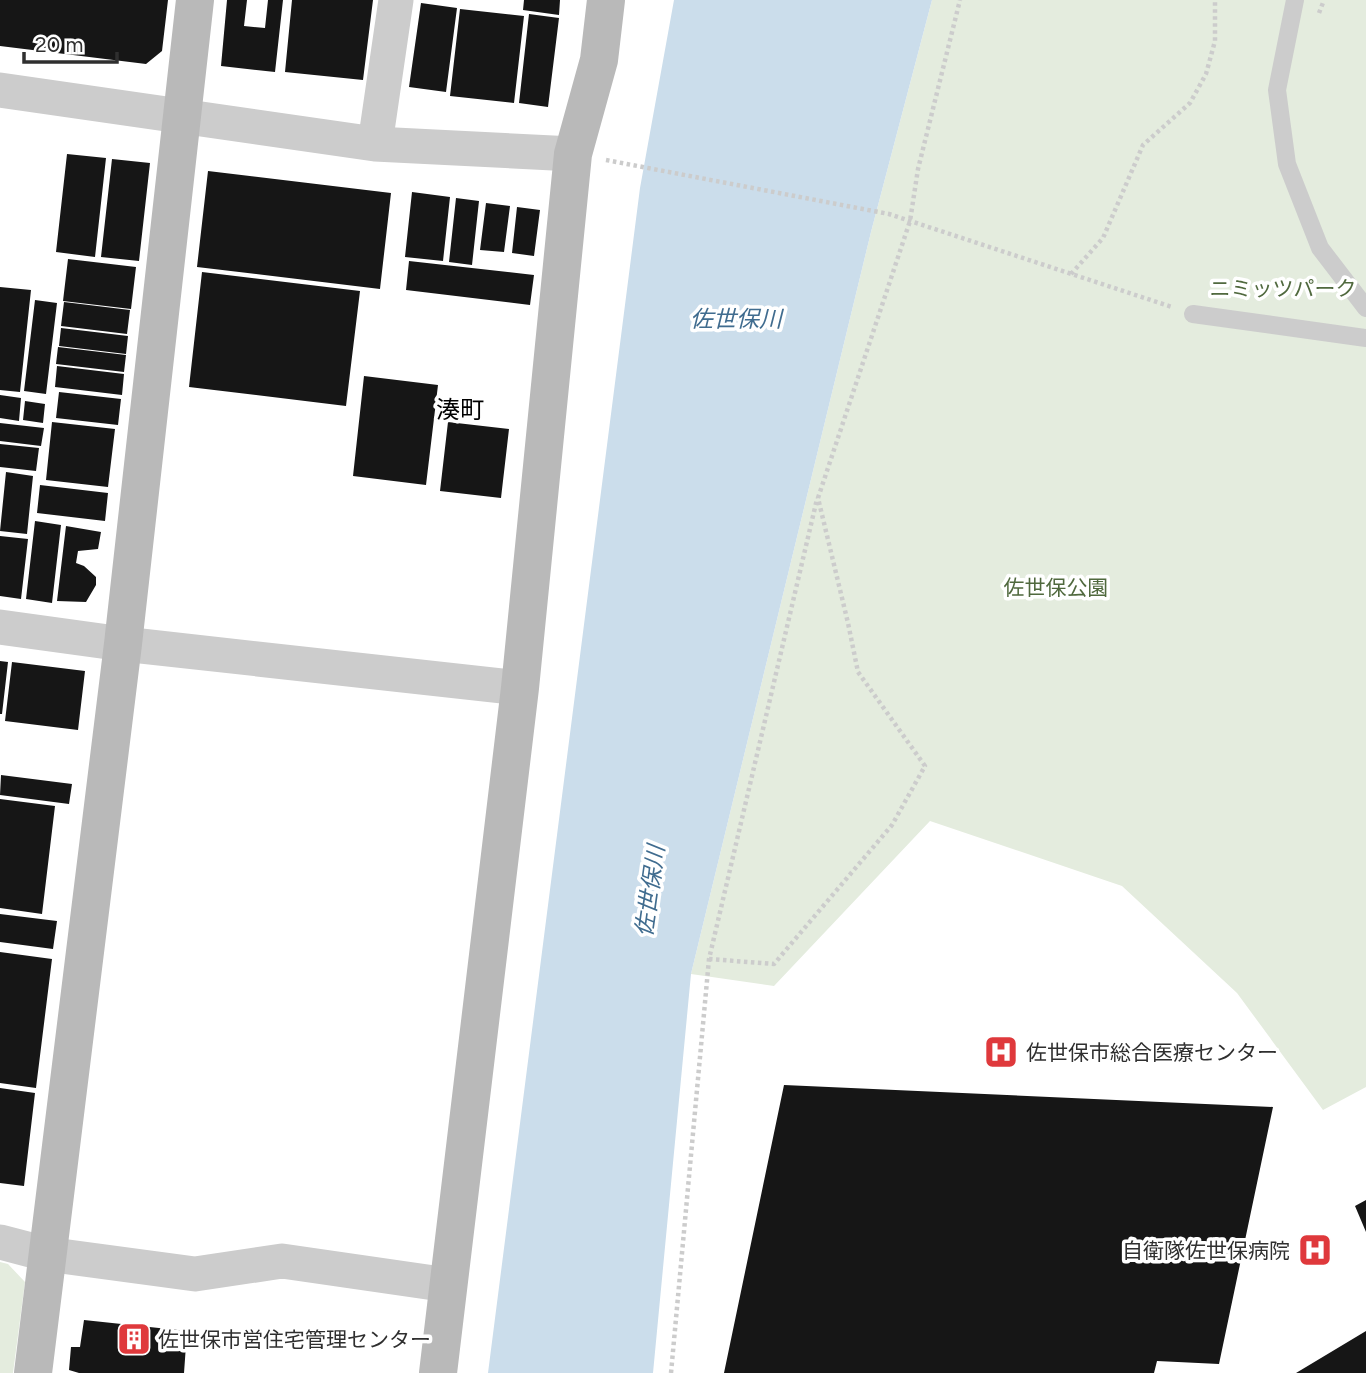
<svg xmlns="http://www.w3.org/2000/svg" width="1366" height="1373" viewBox="0 0 1366 1373" font-family="Figtree,'Noto Sans JP',sans-serif">
	<rect width="100%" height="100%" fill="#fff"/>
	<!-- green -->
	<path fill="#e4ecde" d="M932,0H1366V1087L1323,1110L1237,993L1122,886L930,821L774,986L691,974L871,232Z
		M0,1262L8,1264L25,1282L13,1373H0Z"/>
	<!-- water -->
	<path fill="#cbddeb" d="M674,0H932L871,232L691,974L653,1373H488L640,188Z"/>
	<!-- building -->
	<path fill="#161616" d="M0,0H168L162,51L146,64L0,46Z
		M227,0H247L244,26L265,28L268,0H283L275,72L221,66Z
		M292,0H373L363,80L285,72Z
		M524,0H560L559,15L523,10Z
		M421,3L457,8L446,92L409,87Z
		M460,9L524,16L514,103L450,96Z
		M529,14L559,18L548,107L519,103Z
		M67,154L106,158L95,257L56,252Z
		M112,159L150,163L139,261L101,257Z
		M208,171L391,193L380,289L197,267Z
		M412,192L450,197L443,261L405,257Z
		M456,198L479,201L472,265L449,262Z
		M486,203L510,206L504,252L480,250Z
		M517,207L540,210L534,256L512,253Z
		M68,259L136,267L131,309L63,301Z
		M409,261L534,275L530,305L406,290Z
		M202,272L360,291L346,406L189,387Z
		M0,287L31,290L20,392L0,390Z
		M35,300L57,303L46,394L24,391Z
		M64,302L130,310L127,334L61,326Z
		M61,328L128,336L126,354L59,346Z
		M58,347L126,355L124,372L56,364Z
		M57,366L124,374L122,395L55,387Z
		M364,376L438,385L426,485L353,476Z
		M59,392L121,399L118,425L56,418Z
		M0,395L21,398L19,421L0,418Z
		M25,401L45,404L43,423L23,420Z
		M52,422L115,429L108,487L46,480Z
		M448,422L509,429L501,498L440,491Z
		M0,423L44,428L41,446L0,441Z
		M0,444L39,448L36,471L0,467Z
		M6,472L33,476L27,534L0,531Z
		M40,485L108,493L105,521L37,513Z
		M35,521L61,525L52,603L26,599Z
		M66,526L101,532L98,549L78,551L76,563L84,566L96,577V585L86,602L57,601Z
		M0,536L28,539L21,599L0,596Z
		M0,661L8,662L2,714H0Z
		M12,662L85,671L78,730L5,721Z
		M1,775L72,784L69,804L0,795Z
		M0,799L55,806L42,914L0,908Z
		M0,914L57,921L53,949L0,942Z
		M0,952L52,959L36,1088L0,1083Z
		M784,1085L1273,1107L1219,1364L1157,1361L1154,1373H724Z
		M0,1088L35,1093L24,1186L0,1183Z
		M1366,1200V1232L1355,1206Z
		M84,1320L187,1331L184,1373H79L69,1370L71,1347H80Z
		M1366,1331V1373H1296Z"/>
	<g fill="none" stroke-linecap="round" stroke-linejoin="round">
		<!-- path -->
		<path stroke="#ccc" stroke-width="4.5" stroke-dasharray="3.5 3.5" stroke-linecap="butt" d="M1319,13L1324,0
			M606,160L889,214L1172,307
			M1071,274L1103,238L1143,145L1190,103L1206,74L1215,41V0
			M709,959L774,964L892,825L925,766L858,672L848,623L818,498L910,221L918,169L960,0
			M671,1373L709,959L817,499"/>
		<!-- lane -->
		<path stroke="#ccc" stroke-width="18" d="M1295,0L1277,90L1287,164L1320,248L1366,308
			M1193,314L1366,338"/>
		<!-- street -->
		<path stroke="#ccc" stroke-width="35" d="M0,90L375,144L573,154
			M375,144L396,0
			M0,627L123,644L520,688
			M0,1242L46,1254L195,1274L282,1261L448,1285"/>
		<!-- secondary -->
		<path stroke="#b9b9b9" stroke-width="38" d="M33,1373L123,644L195,0
			M438,1373L520,688L573,154L599,60L606,0"/>
	</g>
	<!-- icons -->
	<defs>
		<symbol id="hospital-square" viewBox="-11 -11 22 22"><rect x="-9" y="-9" width="18" height="18" rx="4" fill="#df393c" stroke="#fff"/><path d="M-5-5h3v3.5h4V-5h3V5h-3V1.5h-4V5h-3Z" fill="#fff"/></symbol>
		<symbol id="building-square" viewBox="-11 -11 22 22"><rect x="-9" y="-9" width="18" height="18" rx="4" fill="#df393c" stroke="#fff"/><path d="M-4-6H4V6H1V3H-1V6H-4ZM-2.5-4.3h1.7v1.8h-1.7ZM.8-4.3h1.7v1.8H.8ZM-2.5-1h1.7V.8h-1.7ZM.8-1h1.7V.8H.8Z" fill="#fff"/></symbol>
	</defs>
	<g fill-rule="evenodd">
		<use href="#hospital-square" x="982" y="1033" width="38" height="38"/>
		<use href="#hospital-square" x="1296" y="1231" width="38" height="38"/>
		<use href="#building-square" x="115" y="1320" width="38" height="38"/>
	</g>
	<g text-anchor="middle" dominant-baseline="central" stroke-width="7" stroke-linejoin="round" paint-order="stroke">
		<!-- park labels -->
		<g font-size="21" fill="#50693e" stroke="#fff">
			<text x="1283" y="288">ニミッツパーク</text>
			<text x="1056" y="587">佐世保公園</text>
		</g>
		<!-- poi labels -->
		<g font-size="21" fill="#2f2f2f" stroke="#fff" text-anchor="start">
			<text x="1026" y="1052">佐世保市総合医療センター</text>
			<text x="1290" y="1250" text-anchor="end">自衛隊佐世保病院</text>
			<text x="158" y="1339">佐世保市営住宅管理センター</text>
		</g>
		<!-- water labels -->
		<g font-size="23" font-style="italic" fill="#406c8f" stroke="#fff">
			<text x="736" y="319">佐世保川</text>
			<text transform="translate(650 891) rotate(-82)">佐世保川</text>
		</g>
		<!-- quarter labels -->
		<g font-size="24" fill="#000" stroke="#fff">
			<text x="460" y="409">湊町</text>
		</g>
	</g>
	<!-- scale -->
	<path d="M24 52v10h93v-10" fill="none" stroke="#2f2f2f" stroke-width="3.5"/>
	<text x="35" y="52" font-size="21" fill="#2f2f2f" stroke="#ffffff" stroke-width="5" paint-order="stroke">20 m</text>
</svg>
